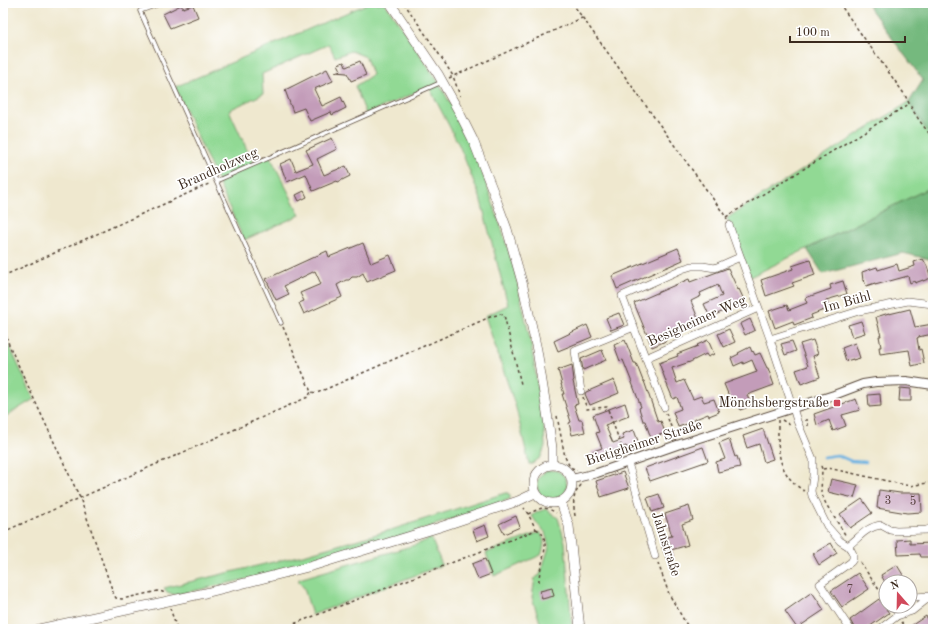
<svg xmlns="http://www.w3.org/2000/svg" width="936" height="632" viewBox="0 0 936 632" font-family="'Old Standard TT',serif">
	<rect width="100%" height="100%" fill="#fff"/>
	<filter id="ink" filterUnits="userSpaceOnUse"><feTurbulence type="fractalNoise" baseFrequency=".025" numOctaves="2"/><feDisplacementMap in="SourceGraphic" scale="8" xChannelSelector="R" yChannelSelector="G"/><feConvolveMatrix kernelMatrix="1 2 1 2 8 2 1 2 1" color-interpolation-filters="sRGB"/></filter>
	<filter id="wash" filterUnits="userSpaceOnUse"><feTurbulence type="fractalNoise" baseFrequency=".012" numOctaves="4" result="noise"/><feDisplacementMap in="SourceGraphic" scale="16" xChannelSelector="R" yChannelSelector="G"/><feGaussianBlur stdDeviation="0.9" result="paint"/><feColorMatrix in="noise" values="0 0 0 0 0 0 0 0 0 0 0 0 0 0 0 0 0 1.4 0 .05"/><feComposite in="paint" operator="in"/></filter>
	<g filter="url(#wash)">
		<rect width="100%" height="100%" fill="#efe8cf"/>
		<!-- green -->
		<path fill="#91d994" stroke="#668259" d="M369,3H385L439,83L455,112L472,146L486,183L502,230L515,272L531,344L544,428L545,446L541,457L532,464H529L516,408L485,316L508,305L480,197L459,145L429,87L366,114L355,86L372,75L366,57L351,51L335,57L329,44L262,74L263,94L229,110L253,163L270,156L300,215L244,240L175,87Z
			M909,102L926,129L933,138V186L750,277L727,218Z
			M9,345L34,399L3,418V348Z
			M537 485a15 15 0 1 1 30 0a15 15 0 1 1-30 0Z
			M505,493H508L510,496V499L502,502L394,539L265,575L175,595L167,592L164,588L307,554L394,529Z
			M546,509L558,518L565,542L572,629H542L532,597L535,578L540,575L549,547L545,532L539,526L532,516L537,512Z
			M540,532C546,540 544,547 541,555L494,576L486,553Z
			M431,538L442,565L312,615L304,588L299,582V579L418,544Z"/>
		<!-- forest -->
		<path fill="#74b97e" stroke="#58724e" d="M866,3H933V138L926,129L909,102L923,80Z
			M933,186V260L903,253L823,274L807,249Z"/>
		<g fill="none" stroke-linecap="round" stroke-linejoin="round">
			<!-- stream -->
			<path stroke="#6cb3e3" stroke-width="2.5" d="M823,457L837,455L851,461L866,462"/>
		</g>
		<g id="blocks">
			<!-- building -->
			<path fill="#c39cb9" d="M181,5L183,8L193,5L198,17L170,28L163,14Z
				M360,61L366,75L351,81L347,73L335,72L341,70L338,64L344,62L346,67Z
				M327,69L333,81L314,89L322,106L341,97L346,108L332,115L331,112L310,121L304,108L293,112L285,90Z
				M332,138L337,149L317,159L324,175L346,166L350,176L338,182L337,181L313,191L306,174L287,182L280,164L291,159L296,171L313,164L306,150Z
				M304,191L307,197L299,201L296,195Z
				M363,243L371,263L390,255L396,270L367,282L363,273L357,277H352L349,280H346L337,285L342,297L304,314L299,303L304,301L300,293L321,284L315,271L284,286L289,294L276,300L266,279L327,251L329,257Z
				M678,248L683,260L617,289L612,276Z
				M923,259L927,266L931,278L923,281V280L915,283L914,281L910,283L908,276L875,285V283L866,286L864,280L863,281L862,272L877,267L878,270L897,264L899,271L915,266L914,262Z
				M810,260L815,275L792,283L794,286L766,296L761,280L793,269L792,266Z
				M728,268L738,290L739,289L745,302L710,317L704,304L722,296L718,285L700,293L701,296L691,301L699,321L686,326L687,328L664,337L666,341L652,347L634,303L689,279L690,282Z
				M843,281L847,294L826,300L829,308L811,315L812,318L794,325L793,321L775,328L769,311L787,305L789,310L807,303L805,298L831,289L830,285Z
				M910,309L915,327L933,324V334L918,337V338H917L919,350L921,349L924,363L912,366L909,350L880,354L879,347H881L879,336H881L876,317L889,313V314Z
				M619,313L624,325L611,330L606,318Z
				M750,319L755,330L745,335L740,324Z
				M861,321L865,333L852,337L848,325Z
				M587,325L592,337L558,351L554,341Z
				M729,329L735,342L724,347L718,334Z
				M625,340L634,363H636L643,381H644L658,422L661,421L665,433L651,438L645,421H643L639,408L641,407L631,380L623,360L620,361L614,345Z
				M708,340L714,354L708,357L706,354L690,362L672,368L677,383L684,380L693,399L701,396L704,402L714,399L719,412L709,416L708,414L693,420V422L678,427L673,412L681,409L677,397L673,399L668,387L659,363L678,356L677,354L698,346L697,345Z
				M813,340L818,354L813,356L820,377L801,384L796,370L808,366L800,344Z
				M792,341L796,351L785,355L781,344Z
				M855,343L860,358L853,360V359L846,361L842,348Z
				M750,347L752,352L753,351L755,355L760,353L767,368H768L774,385L747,395L751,406L740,410L736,399L731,401L724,384L757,372L752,360L743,364V362L734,366L731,358L739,354L738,353Z
				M602,350L606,360L583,370L581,359Z
				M572,365L574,380L573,381L578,404L574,405L579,420H582L585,432L572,435L569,423L571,422L562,394H564L561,384H562L558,370Z
				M614,380L619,393L590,405L585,394L586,392Z
				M900,388L911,389V401H899Z
				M880,394L881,406L869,407L868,395Z
				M856,399L860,410L842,415L846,426L833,431L829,420L817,425L814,414Z
				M625,403L629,416L605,425L613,443L624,439L622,434L634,430L639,444L627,448L626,446L594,459L591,452L602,448L596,433L599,432L593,415Z
				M763,429L773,459L764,462L759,444L747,448L743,436Z
				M729,439L735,457L737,456L740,467L718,472L716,462L725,459L719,443Z
				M703,447L708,461L650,481L645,468Z
				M623,472L629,488L601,497L596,481Z
				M831,479L858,485L854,498L828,492Z
				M879,490L900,493H921L922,512L907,513L877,508Z
				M659,494L664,508L652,512L647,498Z
				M862,499L872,513L850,528L840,514Z
				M689,506L693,520L682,524L688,545L671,550L673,556L666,558L662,547L670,544L667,537L672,536L665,514Z
				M516,516L520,527L504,534L499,524Z
				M485,525L489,536L477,541L473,530Z
				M910,539V544L930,543V557H921L920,554L898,555L897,540Z
				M831,543L837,553L819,565L813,554Z
				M485,559L491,574L478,579L472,564Z
				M897,565L903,575L899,577L903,582H885L881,575Z
				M858,573L869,589L842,607L831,591Z
				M552,588L554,596L542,599L540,591Z
				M812,592L824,610L797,628L785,611Z
				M879,599L889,613L866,629H855L850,620Z
				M926,616L933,627V629H906Z"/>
		</g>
	</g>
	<g filter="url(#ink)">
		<use href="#blocks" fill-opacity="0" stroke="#564639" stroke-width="1"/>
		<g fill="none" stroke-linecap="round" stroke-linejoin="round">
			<defs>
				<path id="service" d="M162,3L140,11L216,181L281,323
					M216,181L442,82"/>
				<path id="minor" d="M729,225L770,339L793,408L797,421L813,459V476L811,491L812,496L827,526L840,541L848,546L851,550L853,554V559L851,562L820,584L850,629
					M770,339L859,311L908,301L933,304
					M646,358L758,308
					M581,391L575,351L634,327
					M664,407L622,296L682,269L692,266H703L715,268L740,257
					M628,463L655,556
					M848,546C860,537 866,527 881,525L890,530L896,531L927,530L933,527
					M910,599L914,597L930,596
					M897,616L898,606
					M880,629L897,616L912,611L931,596H933"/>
				<path id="tertiary" d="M572,479L597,473L677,445L834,395L863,384L876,382L906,381L933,385"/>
				<path id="secondary" d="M390,3L438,74L458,110L473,140L493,191L507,229L522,282L537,350L548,419L552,448V465
					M534 484a19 19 0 1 1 38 0a19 19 0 1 1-38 0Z
					M561,502L569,526L580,629
					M39,629L205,593L312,566L440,527L518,501L535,493"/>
			</defs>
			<!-- service casing -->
			<use href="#service" stroke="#564639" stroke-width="5"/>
			<!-- minor casing -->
			<use href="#minor" stroke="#564639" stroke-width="8"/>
			<!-- tertiary casing -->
			<use href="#tertiary" stroke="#564639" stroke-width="10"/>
			<!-- secondary casing -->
			<use href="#secondary" stroke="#564639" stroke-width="10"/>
			<!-- path -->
			<path stroke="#564639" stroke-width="1.5" stroke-dasharray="3 3" stroke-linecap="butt" d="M404,3L443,60L453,76L460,96
				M572,3L726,217L727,219
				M839,3L905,95C912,111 922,125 933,138
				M449,78L582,18
				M726,217L909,104
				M3,276L211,183
				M3,325L9,345L80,498L114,595L116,598L122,599L158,591L163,592V594
				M283,327L311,392L317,393L490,317L500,314L504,315L521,384
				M3,348L8,345
				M583,397L587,409L607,407L625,456
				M666,413L675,438
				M557,416L565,457L569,465L572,468L577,470
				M778,420C778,451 776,472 804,491
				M782,420L790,425
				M805,420H808V427
				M821,466L822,469L821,493L826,504L846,536
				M823,469L828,468L910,486L933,482
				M528,514C541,508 544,505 556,513
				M575,516C573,502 572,495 582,484
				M536,529C555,538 538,566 539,582
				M3,532L308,397L311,392
				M860,562L886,600
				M658,563L669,594L689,629
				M170,608L177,629
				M901,622L906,629
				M296,623L298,629
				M284,629L296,623L531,532L536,529L528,514L524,508"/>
			<!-- service -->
			<use href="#service" stroke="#fff" stroke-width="3.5"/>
			<!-- minor -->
			<use href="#minor" stroke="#fff" stroke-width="7"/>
			<!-- tertiary -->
			<use href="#tertiary" stroke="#fff" stroke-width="8"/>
			<!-- secondary -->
			<use href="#secondary" stroke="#fff" stroke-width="9"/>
		</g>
	</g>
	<!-- markers -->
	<rect fill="#d1495b" stroke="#fff" stroke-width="1.5" x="833" y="399" width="8" height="8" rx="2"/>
	<g text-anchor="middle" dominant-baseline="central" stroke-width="3.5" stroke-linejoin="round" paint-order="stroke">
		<!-- number labels -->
		<g font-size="12" fill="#5d4645">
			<text x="888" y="501">3</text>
			<text x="913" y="502">5</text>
			<text x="850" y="590">7</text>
		</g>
		<!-- street labels -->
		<g font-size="14" fill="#3b2a1e" stroke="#fff">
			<text transform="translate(218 169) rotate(-24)">Brandholzweg</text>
			<text transform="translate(847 302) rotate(-15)">Im Bühl</text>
			<text transform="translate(697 321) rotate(-24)">Besigheimer Weg</text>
			<text transform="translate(644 443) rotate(-18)">Bietigheimer Straße</text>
			<text transform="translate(666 544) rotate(72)">Jahnstraße</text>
		</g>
		<!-- poi labels -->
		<g font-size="14" fill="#3b2a1e" stroke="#fff" text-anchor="end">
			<text x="829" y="403">Mönchsbergstraße</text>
		</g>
	</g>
	<!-- margin -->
	<rect width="936" height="632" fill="none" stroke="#fff" stroke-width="16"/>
	<!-- north arrow -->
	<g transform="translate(898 594) rotate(340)"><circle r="19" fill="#ffffff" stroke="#b1aaa5"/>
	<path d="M0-3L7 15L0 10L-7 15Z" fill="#d1495b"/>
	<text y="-6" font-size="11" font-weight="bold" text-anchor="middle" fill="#3b2a1e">N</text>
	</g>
	<!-- scale -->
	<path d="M790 36v6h115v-6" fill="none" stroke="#3b2a1e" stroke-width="2"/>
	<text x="796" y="36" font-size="12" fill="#3b2a1e" stroke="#ffffff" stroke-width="3" paint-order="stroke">100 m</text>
</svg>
